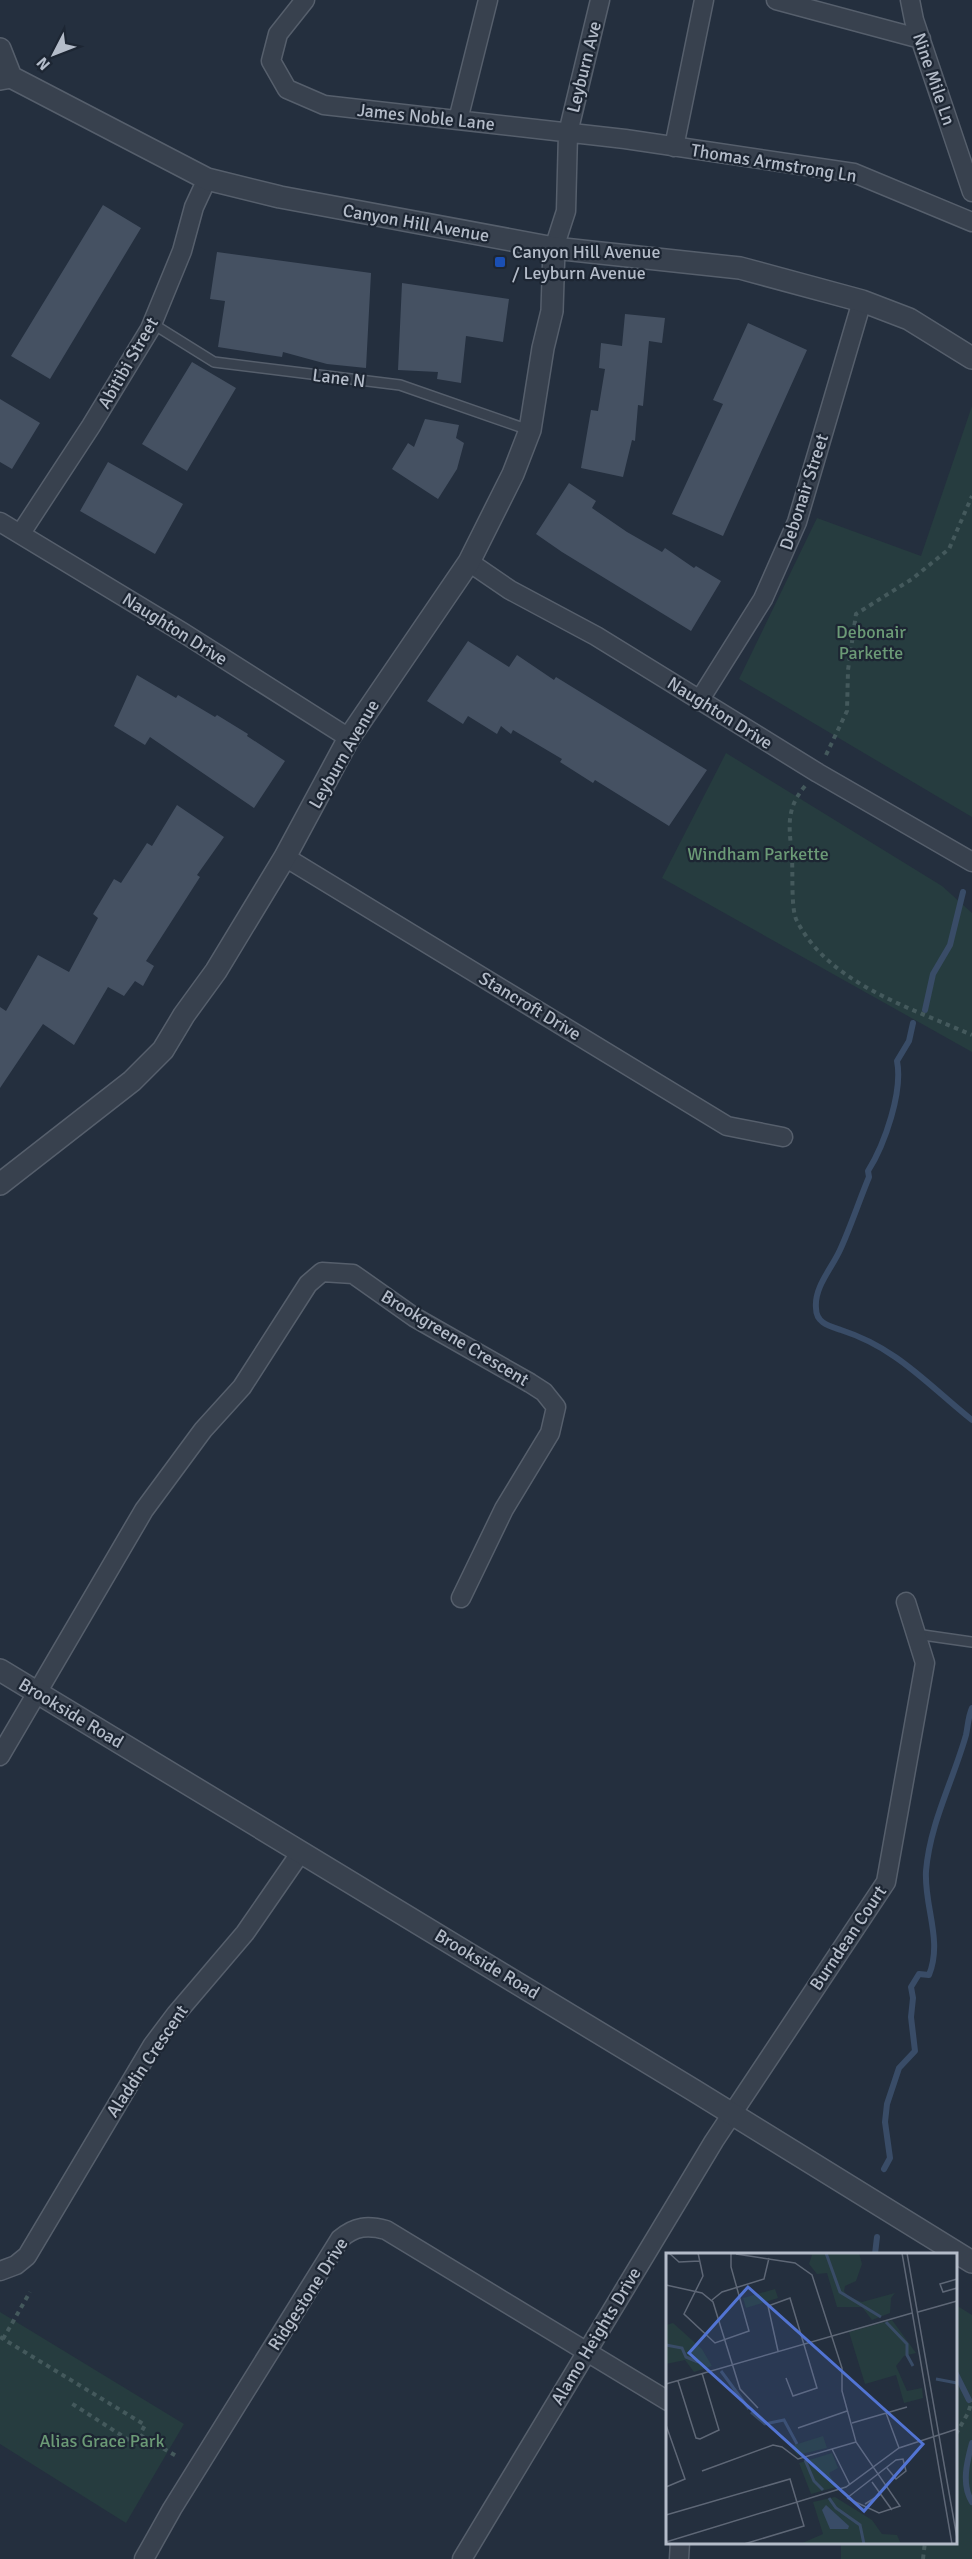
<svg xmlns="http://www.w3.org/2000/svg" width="972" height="2559" viewBox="0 0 972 2559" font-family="Signika,sans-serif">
	<rect width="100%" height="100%" fill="#242f3e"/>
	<!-- green -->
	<path fill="#263c3f" d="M972,406V817L739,679L817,518L921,556Z
		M726,753L942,886L972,913V1052L662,878Z
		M956,2305L972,2315V2559H841V2543L956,2542Z
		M0,2312L184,2424L126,2523L0,2444Z"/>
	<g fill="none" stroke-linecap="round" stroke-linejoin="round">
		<!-- stream -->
		<path stroke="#394c67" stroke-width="6" d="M925,1010L933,974L950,945L963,892
			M913,1023L909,1041L897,1061C903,1091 885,1144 868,1171L869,1177C859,1201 851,1226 840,1250C832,1268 814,1287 816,1308C816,1323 829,1326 841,1330C897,1348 927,1384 972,1420
			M884,2169L890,2158L885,2122L887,2104L899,2068L915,2051L911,2017L913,1998L911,1987L919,1974L929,1975C943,1940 924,1907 926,1871C930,1823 953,1781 966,1735C968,1726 968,1717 972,1708
			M875,2254L877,2237
			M956,2374L969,2400
			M972,2443C967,2461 961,2485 972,2502"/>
	</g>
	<!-- building -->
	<path fill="#455162" d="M103,205L141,228L50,379L11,356Z
		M217,252L371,273L366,368L327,364L283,352L282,357L218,347L225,301L210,299Z
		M402,283L509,299L503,342L466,336L461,383L437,379L438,372L398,370Z
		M625,314L665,318L662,343L649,341L643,406L638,405L635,441L632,440L623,477L581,468L591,410L598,411L605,369L599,368L601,343L622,346Z
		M748,323L807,350L723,536L672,514L723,404L713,400Z
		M192,362L236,388L187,471L142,444Z
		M0,399L40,423L12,469L0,462Z
		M425,419L459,425L456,438L464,443L457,469L438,499L392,469L408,443L414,447Z
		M108,462L183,504L155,554L80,511Z
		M569,483L596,501L592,508L627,532L662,552L665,548L694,568L696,566L721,581L691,631L562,552L536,534Z
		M468,641L509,667L517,655L554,680L556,677L707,770L669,826L595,780L593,783L560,762L562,759L513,730L511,734L501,726L497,734L468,716L463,724L427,701Z
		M137,675L176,698L178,695L215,717L217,715L248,734L247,736L285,761L254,808L150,737L145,745L114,726Z
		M177,805L224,837L197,875L200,877L146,961L154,966L143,986L135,981L124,996L108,987L74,1045L43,1024L0,1088V1007L6,1011L38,955L69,972L98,918L93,914L114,879L121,883L147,843L152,846Z"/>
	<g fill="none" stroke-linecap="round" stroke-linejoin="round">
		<defs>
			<path id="service" d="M153,324L214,362L400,385L529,430
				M916,1634L972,1642"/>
			<path id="minor" d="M305,0L278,34L271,61L287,89L324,105L625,139L854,173L972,222
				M776,0L921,39
				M910,0L914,20L972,192
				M458,120L488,0
				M674,147L704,0
				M554,248L566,211L568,133L600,0
				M0,522L182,632L349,738
				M21,533L91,426L150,329L182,251L194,207L207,179
				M469,562L510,590L596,636L818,773L972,862
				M699,701L763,599L797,522L862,301
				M285,857L727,1126L783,1137
				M0,1756L144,1510L203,1430L242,1387L308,1284L322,1272L353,1274L414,1317L530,1383L544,1392L556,1407L550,1433L504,1509L461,1598
				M0,2271L16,2265L27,2256L152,2046L176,2014L245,1933L301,1852
				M144,2559L172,2509L340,2239C355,2226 368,2225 386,2230L668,2401
				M462,2559L714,2141L886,1882L925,1663L906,1602
				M679,2559L680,2542"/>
			<path id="tertiary" d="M0,49L11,77
				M0,79L11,77L207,179L280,197L554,248L740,268L862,301L909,319L972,358
				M0,1184L132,1081L163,1050L184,1015L216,971L285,857L349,738L469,562L513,474L530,430L543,348L552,311L554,248
				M0,1670L695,2091L972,2262"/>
		</defs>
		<!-- service casing -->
		<use href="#service" stroke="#565f6c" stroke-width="12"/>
		<!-- minor casing -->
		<use href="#minor" stroke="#565f6c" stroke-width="21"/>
		<!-- tertiary casing -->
		<use href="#tertiary" stroke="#565f6c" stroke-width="24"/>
		<!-- path -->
		<path stroke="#44595c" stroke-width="4" stroke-dasharray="4.5 4.5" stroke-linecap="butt" d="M826,755L847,711L848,670L856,614L912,579L949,549L972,496
			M805,786C784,811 790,829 792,859C793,874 791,906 796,919C827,983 911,1008 972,1035
			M0,2337L145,2425L135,2444L71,2403
			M3,2339L30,2292
			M956,2434L968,2413L972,2401
			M140,2435L178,2457
			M923,2559L925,2542"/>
		<!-- service -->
		<use href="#service" stroke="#38414e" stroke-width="9"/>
		<!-- minor -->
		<use href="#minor" stroke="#38414e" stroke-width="18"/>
		<!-- tertiary -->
		<use href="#tertiary" stroke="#38414e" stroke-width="21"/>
	</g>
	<!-- markers -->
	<rect fill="#1a4fb4" stroke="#1d2633" stroke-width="2" x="494" y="256" width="12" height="12" rx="3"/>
	<g text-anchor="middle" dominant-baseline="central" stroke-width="4.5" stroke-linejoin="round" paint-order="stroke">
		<!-- street labels -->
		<g font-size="18" fill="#b4bcc9" stroke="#1d2633">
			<text transform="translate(584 67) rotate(-76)">Leyburn Ave</text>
			<text transform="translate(934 79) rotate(71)">Nine Mile Ln</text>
			<text transform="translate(426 117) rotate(6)">James Noble Lane</text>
			<text transform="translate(774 163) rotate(9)">Thomas Armstrong Ln</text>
			<text transform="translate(416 223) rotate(10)">Canyon Hill Avenue</text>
			<text transform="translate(128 363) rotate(-60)">Abitibi Street</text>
			<text transform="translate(339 378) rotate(7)">Lane N</text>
			<text transform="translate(804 492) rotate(-72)">Debonair Street</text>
			<text transform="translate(175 629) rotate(32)">Naughton Drive</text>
			<text transform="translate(720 713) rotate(32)">Naughton Drive</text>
			<text transform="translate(344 754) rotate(-60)">Leyburn Avenue</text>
			<text transform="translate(530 1006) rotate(31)">Stancroft Drive</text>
			<text transform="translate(455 1338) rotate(31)">Brookgreene Crescent</text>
			<text transform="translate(71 1713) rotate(31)">Brookside Road</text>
			<text transform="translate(848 1938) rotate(-56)">Burndean Court</text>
			<text transform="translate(487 1964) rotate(31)">Brookside Road</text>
			<text transform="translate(147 2061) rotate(-56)">Aladdin Crescent</text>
			<text transform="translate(308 2294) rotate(-57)">Ridgestone Drive</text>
			<text transform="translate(596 2336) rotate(-59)">Alamo Heights Drive</text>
		</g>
		<!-- poi labels -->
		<g font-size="18" fill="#b4bcc9" stroke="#1d2633" text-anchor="start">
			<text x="512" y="252">Canyon Hill Avenue<tspan x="512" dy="21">/ Leyburn Avenue</tspan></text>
		</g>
		<!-- park labels -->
		<g font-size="18" fill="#6b9a76" stroke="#1d2633">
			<text x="871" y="632">Debonair<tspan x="871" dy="21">Parkette</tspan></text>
			<text x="758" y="854">Windham Parkette</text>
			<text x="102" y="2441">Alias Grace Park</text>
		</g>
	</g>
	<!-- overview -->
	<g transform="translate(666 2253)">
		<rect width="291" height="291" fill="#242f3e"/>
		<path d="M140,0H193L196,11L190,28L179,33L178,38L181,43L196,49L229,40L225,45L224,60L206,67L196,54H171L161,20L151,21L143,11L146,2ZM109,36L112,45L80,55L77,45ZM226,67L250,100L238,103L230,113L241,138L256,135L257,145L238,150L230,122L199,131L183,79ZM7,70L36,96L46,113L28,119L19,107L0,111V72ZM157,183L161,195L131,202L125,193ZM166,200L172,215L163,220L170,234L145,241L133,210ZM169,244L206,267L216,281L231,282L235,291H134L157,281L147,249Z" fill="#263c3f"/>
		<path d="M160,252L183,273L182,276H164L156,257Z" fill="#394c67"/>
		<path fill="none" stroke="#394c67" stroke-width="3" d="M160,0L174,39L215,64M220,69L241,91V102L247,113M0,92L16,95L20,104L32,109M55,118L83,156M270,126L291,130M85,159L99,171L118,167L131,191M139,207L148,228L157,237M163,245L170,255L194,272L198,291"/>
		<path fill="none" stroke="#5e6776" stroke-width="1.5" d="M3,0L13,9L34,8M32,0L37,23L18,61L49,90L83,78L65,14V0M236,0L286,291M241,0L291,285M70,1L129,10L146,22L176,115V138L190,189L234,253L213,260L181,245M291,26L274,31L277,39L291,35M0,32L36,40L47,49L74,136L92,155M46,47L56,39L98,26L103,5M252,59L291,48M112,98L102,53L124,45L151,135L127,143L120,125M12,128L30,185L34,186L53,177L36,120M0,131L246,60M220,160L233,195M186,170L241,154M0,172L19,226L0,234M132,175L181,158M166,196L184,232M36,218L107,192L116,194L132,206L190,189M206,229L226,257M181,245L230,207L237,206L240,218L230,226L221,215M199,251L215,241M0,262L124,226L138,273L78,291M0,289L180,234L233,195L291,176"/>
		<path fill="#5274d3" fill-opacity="0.15" stroke="#5274d3" stroke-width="3" d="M82,34L257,191L198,258L23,100Z"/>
		<rect width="291" height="291" fill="none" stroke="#b4bcc9" stroke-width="3"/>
	</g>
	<!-- north arrow -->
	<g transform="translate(54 54) rotate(228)" stroke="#1d2633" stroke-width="4.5" paint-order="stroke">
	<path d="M0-4.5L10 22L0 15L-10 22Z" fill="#b4bcc9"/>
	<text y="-9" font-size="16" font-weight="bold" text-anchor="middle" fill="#b4bcc9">N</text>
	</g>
</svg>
